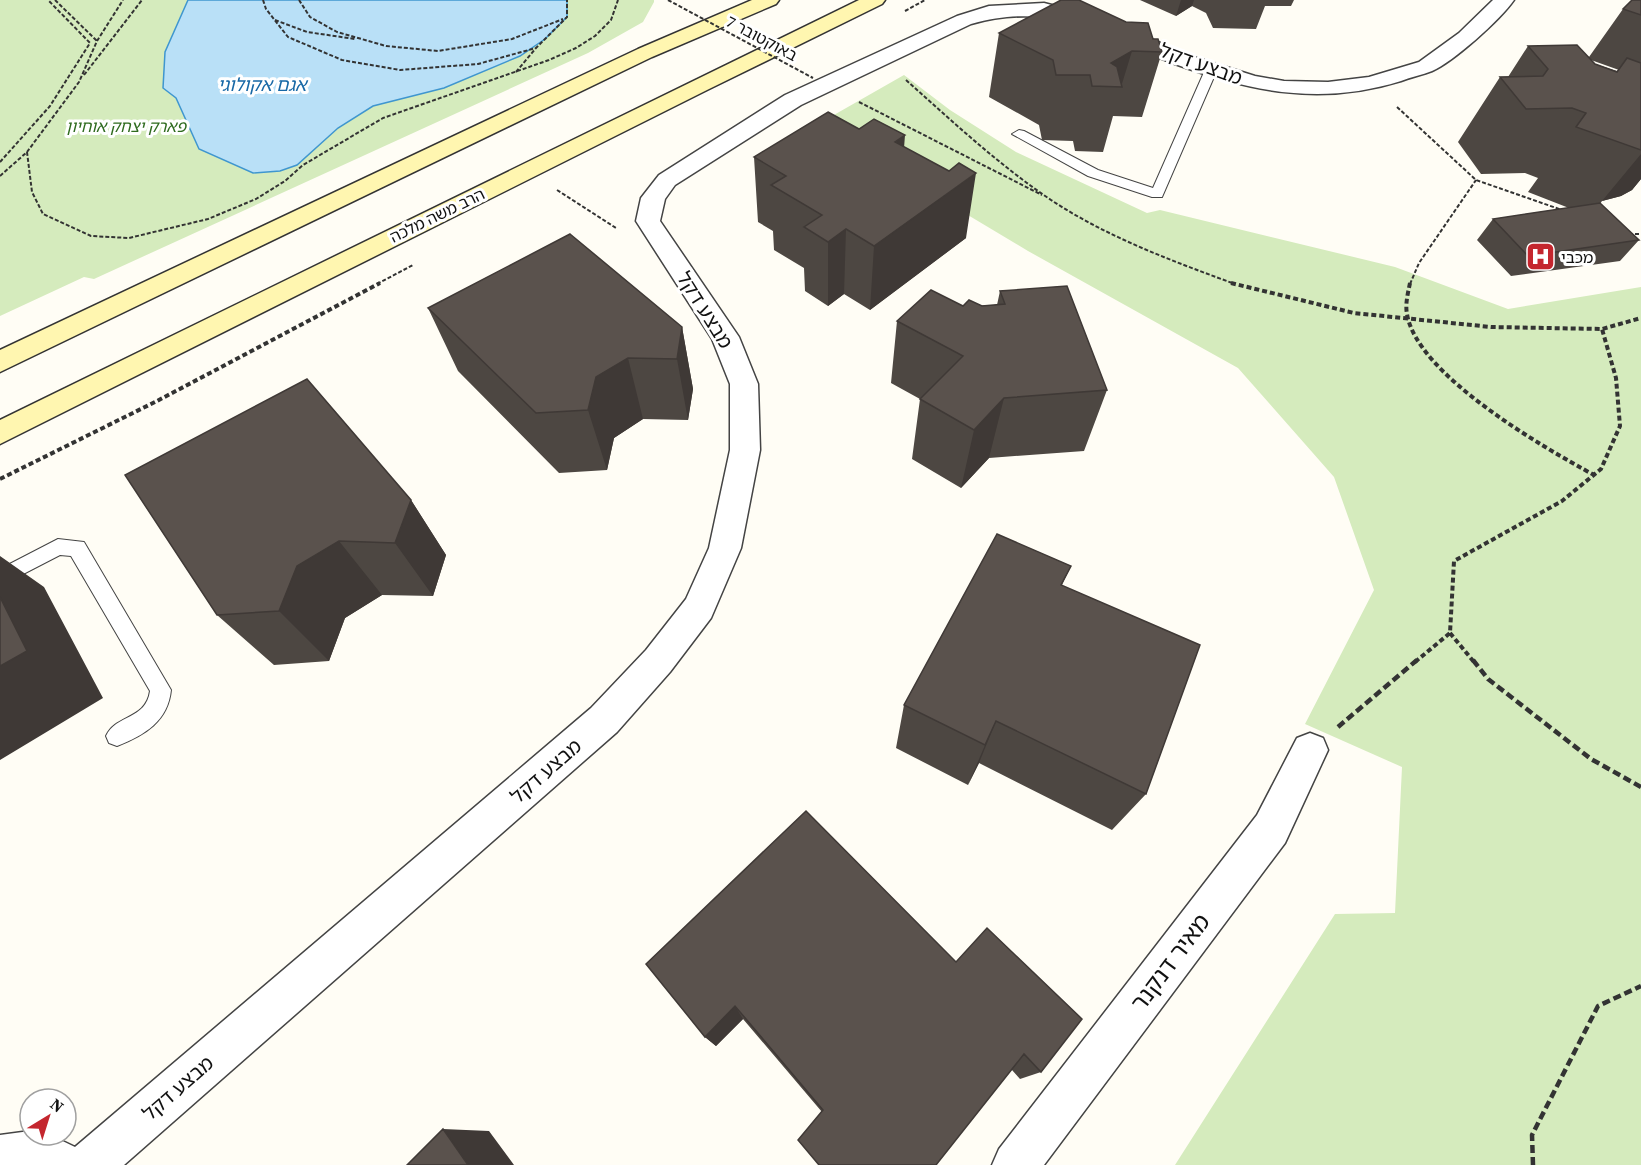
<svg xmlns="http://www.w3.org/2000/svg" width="1641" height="1165" viewBox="0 0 1641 1165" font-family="'Source Serif 4','Noto Sans Hebrew',serif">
	<rect width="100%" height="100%" fill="#fffdf5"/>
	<!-- green -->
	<path fill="#d5ebbd" d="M0,0H654V2L643,22L588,53L94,279L84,277L0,316Z
		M904,75L950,110L1016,152L1147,213L1160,210L1395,267L1508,309L1641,287V1165H1175L1335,914L1395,913L1402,767L1305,724L1374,590L1334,477L1238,368L1028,251L911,181L797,136Z"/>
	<!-- water -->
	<path fill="#b9e0f7" stroke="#3f96cf" stroke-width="1.5" d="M188,0H567V17L545,39L520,56L444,88L373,106L338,128L297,165L280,171L253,173L199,149L176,98L163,88L165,52Z"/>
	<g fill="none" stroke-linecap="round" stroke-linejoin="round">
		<defs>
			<path id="lane" d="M1211,66L1217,70L1162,197H1152L1088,176L1012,134L1019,130L1024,131L1098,170L1153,188L1205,70Z
				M58,539L84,542L171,690C168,721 145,735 117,746L109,743L106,736C116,714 146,720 150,691L71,556L60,555L0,586V569Z"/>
			<path id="street" d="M1493,0H1514C1500,20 1453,62 1432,71C1422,75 1411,77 1401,81C1321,106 1252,92 1175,64C1099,36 1056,0 971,24L801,105L675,185L665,199L660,221L739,337L758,384L760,450L741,548L711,618L670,672L617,732L124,1165H0V1135L30,1131V1135H50L75,1147L591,708L646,650L686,599L709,548L730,450V384L712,339L636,221L641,198L659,175L785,95L957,16L989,6L1044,3L1102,18L1188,55L1255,76L1284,81L1328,82L1369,77L1419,62L1459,33Z
				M1310,733L1323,738L1328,750L1285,843L1044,1165H992L999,1149L1257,815L1297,738Z"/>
			<path id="secondary" d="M752,0H779L776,4L652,57L0,372V350L638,49Z
				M859,0H885L882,4L707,90L0,444V420Z"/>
		</defs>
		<!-- lane casing -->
		<use href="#lane" stroke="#444" stroke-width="2"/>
		<!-- street casing -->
		<use href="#street" stroke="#444" stroke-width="3"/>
		<!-- secondary casing -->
		<use href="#secondary" stroke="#333" stroke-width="3"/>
		<!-- path-far2 -->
		<path stroke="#333" stroke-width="2" stroke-dasharray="4 2" stroke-linecap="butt" d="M55,0L97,41
			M263,0L266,9L288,37L342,60L400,70L478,64L536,48L567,17V0
			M299,0L310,17L337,32L386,46L438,51L512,39L563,19
			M905,11L925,0
			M275,20L307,32L355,39
			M516,72L536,48
			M84,75L142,0
			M906,80C953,122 999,165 1051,200C1107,237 1172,261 1235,284
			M859,102L1042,195
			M1397,107L1476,180L1562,210
			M27,152L32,192L43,214L91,236L129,238L208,219L256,199L285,181L303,165L383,118L549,60L576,48L595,36L611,20L618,0
			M0,162L50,106L90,43L48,0
			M0,176L27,152L79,82L97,41L123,0
			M557,190L616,228
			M1629,234H1640
			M377,284L413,265
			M1410,284L1419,263L1476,180"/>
		<!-- path-far1 -->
		<path stroke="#333" stroke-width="4" stroke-dasharray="5 3" stroke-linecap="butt" d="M1231,283L1354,313L1491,327L1602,329L1641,318
			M1410,283C1408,293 1405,304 1407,314C1417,375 1543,447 1594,475
			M0,479L157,401L380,283
			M1450,633L1474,662
			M1415,662L1450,633L1454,561L1562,501L1601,469L1620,426L1616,378L1602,329"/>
		<!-- path -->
		<path stroke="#333" stroke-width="4.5" stroke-dasharray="8 4" stroke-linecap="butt" d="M1473,660L1488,679L1591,759L1641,787
			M1338,727L1417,660
			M1533,1165L1532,1135L1598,1006L1641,986"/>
		<!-- lane -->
		<use href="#lane" fill="#fff" fill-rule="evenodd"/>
		<!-- street -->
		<use href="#street" fill="#fff" fill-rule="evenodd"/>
		<!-- secondary -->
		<use href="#secondary" fill="#fff6b0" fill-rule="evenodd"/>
		<!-- path-bridge -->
		<path stroke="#333" stroke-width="2" stroke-dasharray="4 2" stroke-linecap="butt" d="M668,0L813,78"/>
	</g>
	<!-- wall -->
	<path fill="#4d4742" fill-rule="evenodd" d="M1140,0H1294L1291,6H1265L1256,29L1213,28L1206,13L1192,6L1176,16Z
		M1641,0V179L1632,190L1621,196L1602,201L1600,204L1639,240L1620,261L1511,276L1477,240L1493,219L1569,208L1528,192L1538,178L1525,173L1481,174L1458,142L1500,77H1508L1528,46L1589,57L1623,9ZM1591,60L1619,70L1617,71L1595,64Z
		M999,33L1153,39L1162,52L1142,117L1113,116L1103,152L1075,151L1073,141L1042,140L1039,125L989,97Z
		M859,129L904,147L966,238L870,310L844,294L828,306L805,291L804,268L774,250L773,231L758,222L754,157Z
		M1000,291L1107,390L1084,451L989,458L961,488L912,459L920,399L891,383L897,321L963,306L997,305Z
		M428,308L682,327L693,389L688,420L643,419L614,438L607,470L559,473L458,371Z
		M307,379L411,500L446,555L433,596L382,595L345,618L329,661L274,665L217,615Z
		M1071,566L1062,585L1146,794L1112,830L979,763L968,785L896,748L904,705Z
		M806,811L1041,1072L1020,1079L1012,1070L822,1112L743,1019L716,1046L705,1037Z"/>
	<!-- shaded-wall -->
	<path fill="#3f3936" d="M1181,0H1194L1192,6L1176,16Z
		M1132,51L1121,87L1111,63Z
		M905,135L900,201L895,142Z
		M1641,154V179L1632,190L1621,196L1602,201Z
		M976,173L966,238L870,310L874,246Z
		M846,229L844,294L828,306V242Z
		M682,327L693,389L688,420L677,359Z
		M628,358L643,419L614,438L607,470L588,410L596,377Z
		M1004,398L989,458L961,488L974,430Z
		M411,500L446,555L433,596L395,543Z
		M339,541L382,595L345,618L329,661L279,611L297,566Z
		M0,556L44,587L103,698L0,760Z
		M996,721L979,763L968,785L985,745Z
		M735,1006L743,1019L716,1046L705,1037Z
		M443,1129L489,1131L514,1165H468Z"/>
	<!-- building -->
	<path fill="#5a524d" stroke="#3f3936" stroke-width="1.5" d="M1061,0H1079L1126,22L1148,23L1153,39H1158L1162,52L1132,51L1111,63L1117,67L1122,87L1092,86L1090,75H1056L1053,60L999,33Z
		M1632,0H1641V15L1623,9Z
		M1577,45L1595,64L1617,72L1627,58L1641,63V150L1576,127L1586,113L1572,108L1526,109L1500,77L1543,76L1548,69L1528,46Z
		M828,112L859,129L874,119L905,135L895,142L949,171L959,163L976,173L874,246L846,229L828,242L804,227L822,215L771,185L786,176L754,157Z
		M1600,203L1639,240L1528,256L1493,219Z
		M570,234L682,327L677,359L628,358L596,377L588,410L536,413L428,308Z
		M1067,286L1107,390L1004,398L974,430L920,399L963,356L897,321L931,290L963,306L969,300L982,306L1005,304L1000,291Z
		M307,379L411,500L395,543L339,541L297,566L279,611L217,615L125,475Z
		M997,534L1071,566L1061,585L1200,645L1146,794L996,721L985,745L904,705Z
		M0,597L27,651L0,666Z
		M806,811L956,962L987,928L1082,1019L1041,1072L1024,1054L936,1165H819L798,1140L823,1110L735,1006L705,1037L646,964Z
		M443,1129L468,1165H407Z"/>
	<!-- icons -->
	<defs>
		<symbol id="hospital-square" viewBox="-11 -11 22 22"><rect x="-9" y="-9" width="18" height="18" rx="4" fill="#c4262e" stroke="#fff"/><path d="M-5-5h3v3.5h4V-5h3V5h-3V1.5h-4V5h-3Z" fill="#fff"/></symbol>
	</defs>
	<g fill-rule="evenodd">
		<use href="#hospital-square" x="1524" y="240" width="33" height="33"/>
	</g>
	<g text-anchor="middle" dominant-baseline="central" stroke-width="6" stroke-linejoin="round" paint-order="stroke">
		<!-- far-street labels -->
		<g font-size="16" fill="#111" stroke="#fff">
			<text transform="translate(762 38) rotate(28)">7 באוקטובר</text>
			<text transform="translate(437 215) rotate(-26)">הרב משה מלכה</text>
		</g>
		<!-- far-park labels -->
		<g font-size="16" font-style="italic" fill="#2f6b1f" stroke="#fff">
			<text x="126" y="126">פארק יצחק אוחיון</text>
		</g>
		<!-- far-poi labels -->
		<g font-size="16" fill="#111" stroke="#fff" text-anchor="start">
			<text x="1561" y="257">מכבי</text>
		</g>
		<!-- far-water labels -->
		<g font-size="18" font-style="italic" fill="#1768a6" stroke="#fff">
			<text x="262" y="84">אגם אקולוגי</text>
		</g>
		<!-- street labels -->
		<g font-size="20" fill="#111" stroke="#fff">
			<text transform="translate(1201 64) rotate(20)">מבצע דקל</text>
			<text transform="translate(705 310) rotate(58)">מבצע דקל</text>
			<text transform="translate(546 771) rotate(-41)">מבצע דקל</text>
			<text transform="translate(178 1088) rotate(-41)">מבצע דקל</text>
		</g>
		<!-- near-street labels -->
		<g font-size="24" fill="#111" stroke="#fff">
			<text transform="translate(1170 962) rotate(-53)">מאיר דנקנר</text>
		</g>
	</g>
	<!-- north arrow -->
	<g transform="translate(48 1117) rotate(38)"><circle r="28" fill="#ffffff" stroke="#a0a0a0" stroke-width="1.5"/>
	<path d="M0-4.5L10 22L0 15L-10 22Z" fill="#c4262e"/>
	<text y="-9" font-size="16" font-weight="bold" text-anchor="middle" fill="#111111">N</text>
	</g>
</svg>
